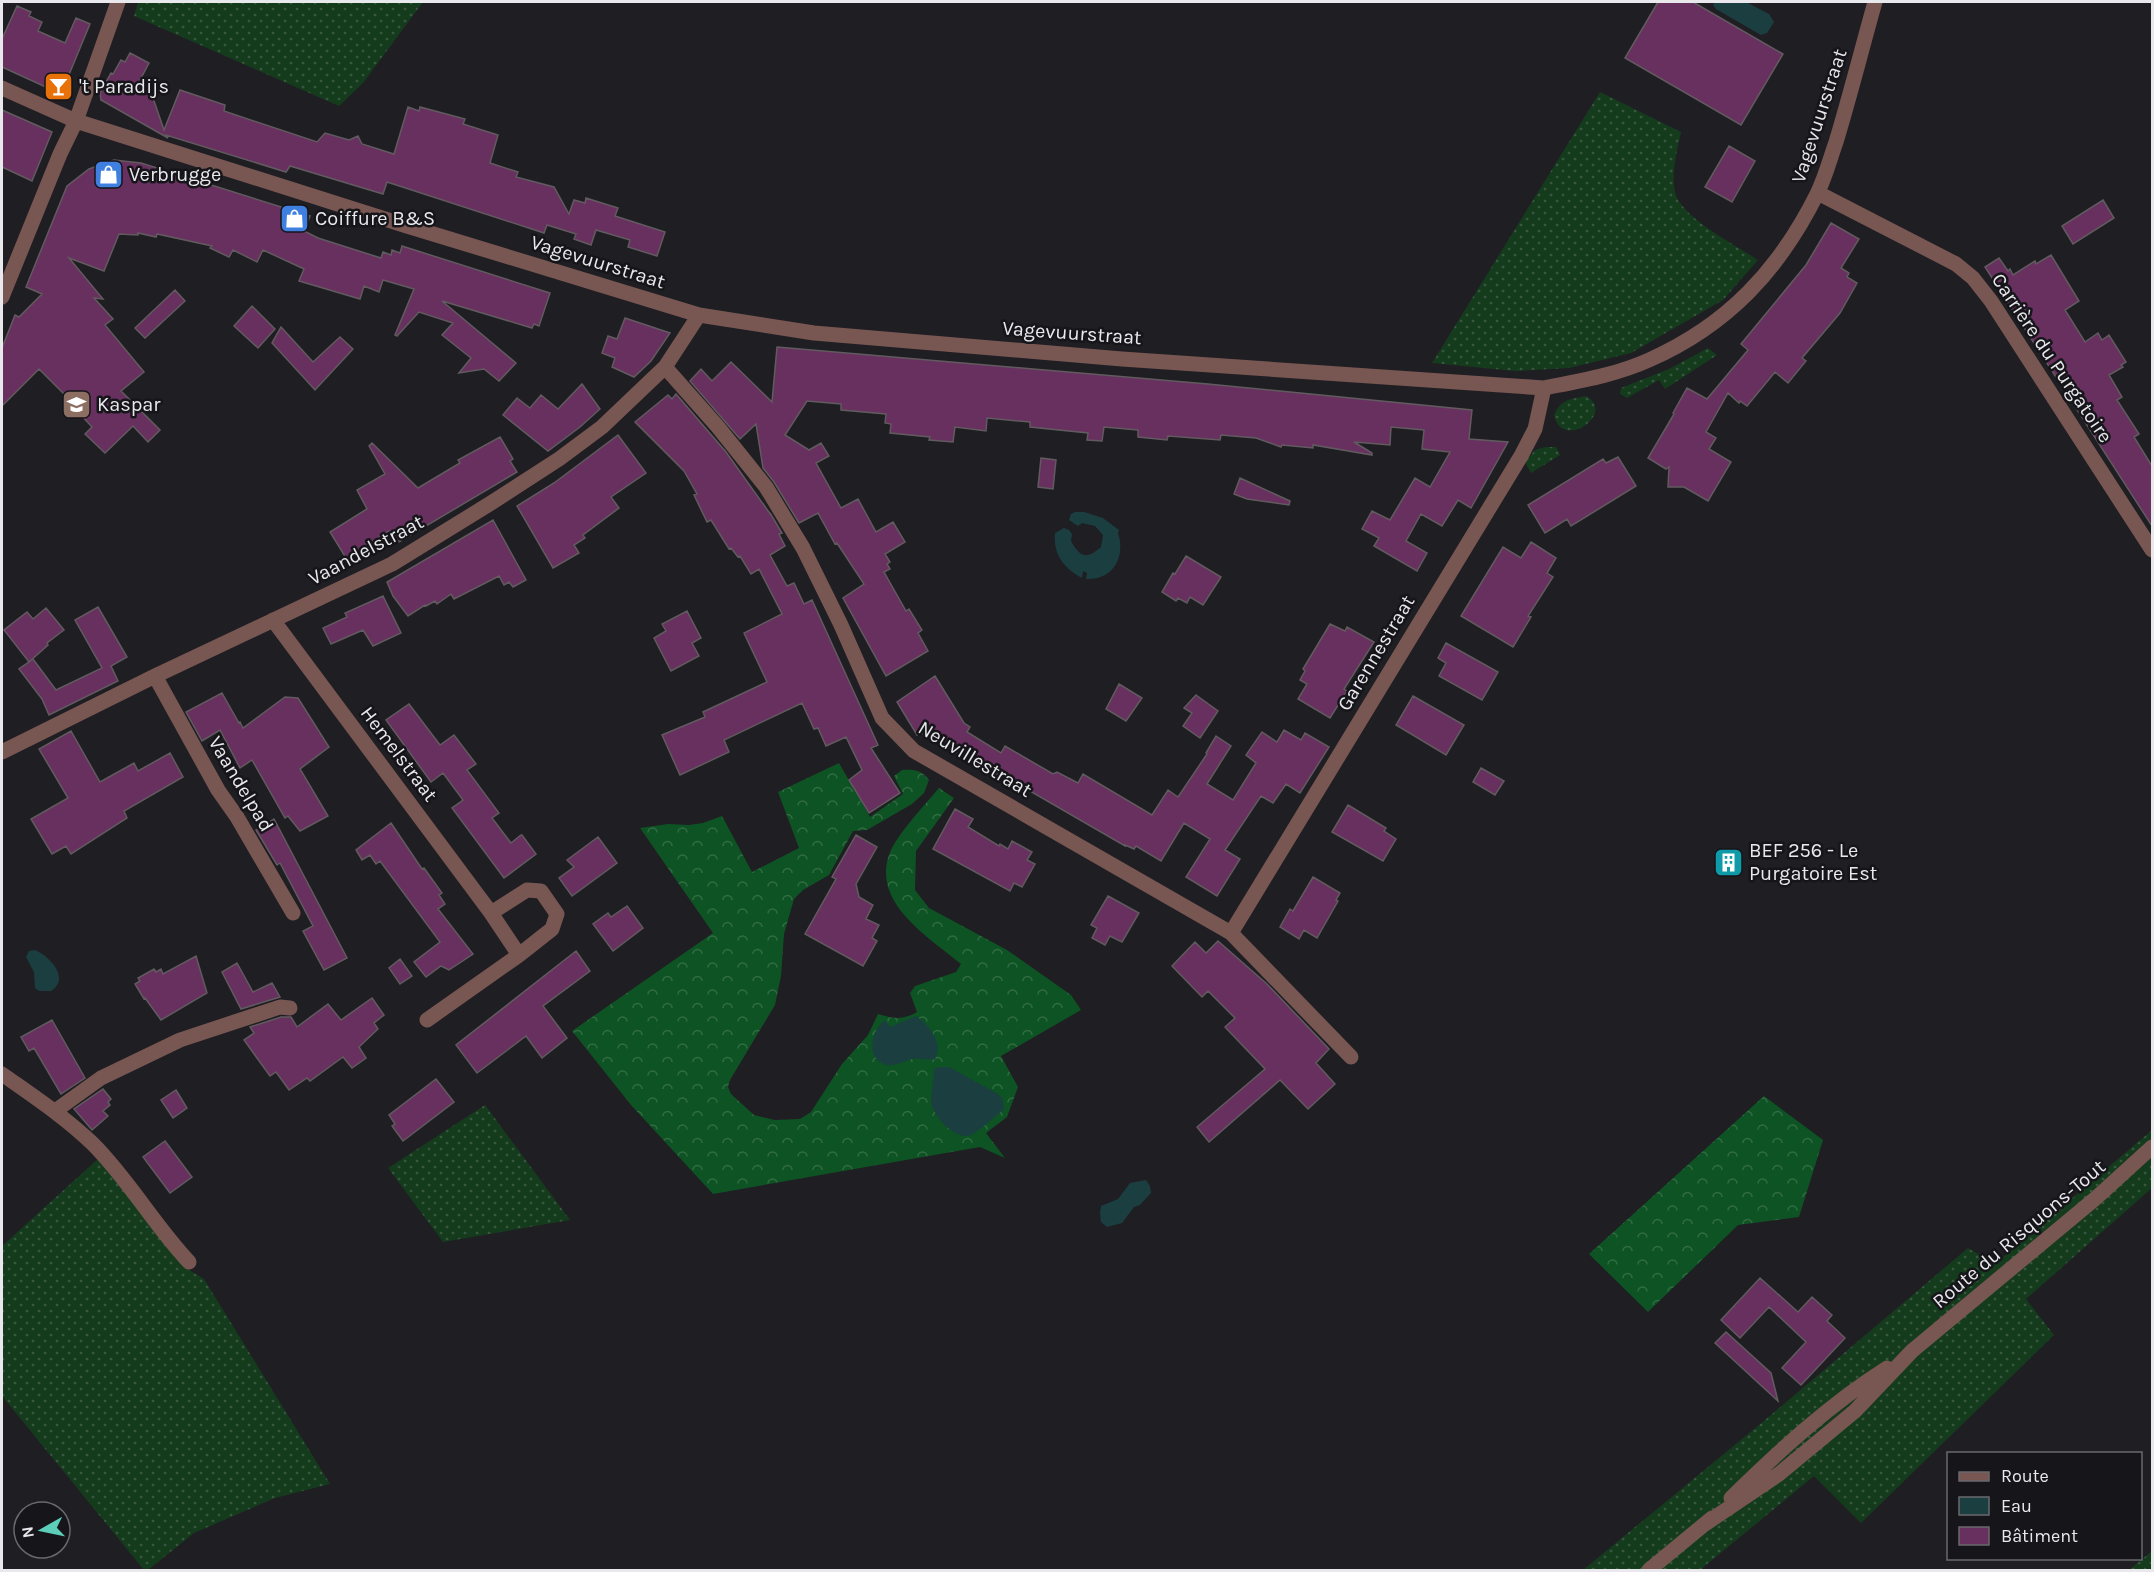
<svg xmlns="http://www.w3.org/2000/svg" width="2154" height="1572" viewBox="0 0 2154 1572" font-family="Karla,sans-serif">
	<defs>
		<pattern id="grass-dots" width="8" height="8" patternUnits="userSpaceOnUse" patternTransform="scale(1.5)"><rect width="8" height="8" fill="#153b1d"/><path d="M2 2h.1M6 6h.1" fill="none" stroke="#37573e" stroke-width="1.8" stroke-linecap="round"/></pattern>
		<pattern id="forest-crowns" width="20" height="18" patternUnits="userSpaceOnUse" patternTransform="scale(1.5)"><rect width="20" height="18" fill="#0e5323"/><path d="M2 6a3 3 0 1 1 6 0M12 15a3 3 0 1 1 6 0" fill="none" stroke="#316c43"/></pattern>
	</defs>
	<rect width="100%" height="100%" fill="#1e1e23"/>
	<!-- grass -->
	<path fill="url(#grass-dots)" d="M138,2H423L363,83L339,106L134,16Z
		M1600,92L1681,132C1677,151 1671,172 1675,192C1680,217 1737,246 1758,260L1723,300L1631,353L1569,368L1515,371L1432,363Z
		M1708,348L1717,355L1665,389L1659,380L1627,398L1620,394L1621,388L1669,369Z
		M1586,396C1617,413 1562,452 1554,415C1561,399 1571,399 1586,396Z
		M1545,447H1556L1560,455L1531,473L1525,462L1535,450Z
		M485,1105L570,1220L443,1242L388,1168Z
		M2152,1130V1188L2026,1299L2054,1335L1861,1523L1814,1476L1700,1570H1583L1759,1425L1968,1248L1995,1264Z
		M98,1159L186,1268L204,1279L330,1484L275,1498L194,1533L148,1570H144L2,1396V1246Z
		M2152,1550V1570H2129L2152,1551Z"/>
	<!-- forest -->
	<path fill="url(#forest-crowns)" d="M839,763L870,817L903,794L894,776L902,770C913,769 922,770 929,780L924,793L912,804L867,830L853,831L829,875L803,890L794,899L784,934L781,976L775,1005L730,1080L728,1087L731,1094L754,1115L775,1120L800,1119L811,1112L842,1064L868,1035L878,1014C893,1019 903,1020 917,1012L910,993L915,986L956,972L961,964C930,938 872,904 889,855C896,835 925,805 939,788L954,798L916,851L915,890L929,908L1007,950L1071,995L1081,1010L1001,1056L1018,1087L1007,1117L986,1133L1005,1158L980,1147L713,1194L631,1105L572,1031L713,933L640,828L668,824L689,825L703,823L722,816L752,872L799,848L778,792Z
		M1764,1096L1823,1140L1799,1217L1738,1225L1648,1312L1589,1254Z"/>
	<!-- water -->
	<path fill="#1b3f40" d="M1715,2H1746L1769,14L1774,22L1767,33L1761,35L1716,9L1713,5Z
		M1075,512H1084L1103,518L1119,530L1118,533C1126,556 1113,581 1086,579L1087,573L1083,571L1082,578C1064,568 1053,555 1055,533L1064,528L1069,530L1072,534L1071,541C1080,557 1086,560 1101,547L1103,535L1095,526L1082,523L1078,526L1069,520L1071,514Z
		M35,950C49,956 71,978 51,991H39L35,988L34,972L26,957L29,951Z
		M916,1016C929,1025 944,1043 935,1059C927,1061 920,1057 912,1059C903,1061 893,1068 884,1064C865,1057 872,1029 885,1020L890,1027Z
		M939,1067H949L998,1094L1002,1098L1004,1109C994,1117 982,1129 971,1135C955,1141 933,1116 931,1102C931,1091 934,1080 934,1069Z
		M1146,1180L1150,1186L1151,1193L1140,1205L1134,1207L1122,1223L1107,1227L1101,1222L1100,1213L1101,1206L1118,1199L1130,1183Z"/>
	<!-- building -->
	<path fill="#68305f" stroke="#615b5f" stroke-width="1.5" d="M1658,2H1693L1783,54L1741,125L1625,58Z
		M17,6L31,12L29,16L42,22L38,31L65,43L76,18L90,24L61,94L2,67V39Z
		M130,53L149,63L139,82L151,92L164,130L180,90L225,105L224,111L317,142L325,133L349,140L358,136L362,144L394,154L408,107L419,111L420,107L465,119L463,124L498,135L490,163L518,172L516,177L554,187L569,214L574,200L585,203L586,198L618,208L615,216L665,232L657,256L628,247L630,240L596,230L591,245L574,239L576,234L547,225L544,233L387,182L383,194L290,166L286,172L166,135L168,138L101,100L100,93L111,73L113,74L121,60L125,62Z
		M2,110L52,132L32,181L2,167Z
		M1729,146L1755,161L1732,202L1705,187Z
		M114,160L141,163L310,216L304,231L318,238L381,258L383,252L391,255L392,250L400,253L402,246L550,293L539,326L534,324L532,328L442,301L516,363L499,381L484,369L459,373L471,358L442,335L453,323L419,312L397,336L395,335L414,289L383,280L379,292L364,286L360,299L299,281L304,269L263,250L257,262L233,250L229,257L210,248L212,246L157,234L156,237L138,233V235L119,234L104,271L69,258L103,299L94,298L113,319L105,325L144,372L121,391L160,430L148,442L133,426L105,453L85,434L92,427L80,414L82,412L39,369L2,406V348L15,315L19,317L42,294L26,287L67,186L89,169Z
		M2103,200L2114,218L2073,244L2062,226Z
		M1831,223L1859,239L1841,268L1849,273L1847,277L1857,283L1840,313L1802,358L1806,361L1788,383L1775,372L1747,406L1740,401L1739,403L1728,393L1706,432L1716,438L1709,449L1731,462L1708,501L1684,487H1668L1669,467L1666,469L1648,458L1674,414L1673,413L1687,388L1707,399L1748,350L1741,344L1806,265Z
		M2051,255L2079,301L2065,310L2085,342L2098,333L2102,340L2109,335L2126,362L2121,365L2123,367L2109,375L2122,397L2117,400L2139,434L2134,437L2152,466V526L1985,267L1999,258L2008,271L2010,269L2013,275L2035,261L2036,264Z
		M175,290L185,301L145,338L135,328Z
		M252,306L275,329L258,348L234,326Z
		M625,318L670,333L651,361L634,377L612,367L615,358L602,353L608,336L617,339Z
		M281,327L313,362L340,337L353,349L315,390L272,343Z
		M777,347L1208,384L1472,410L1469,439L1508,442L1471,508L1458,500L1442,526L1421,514L1406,541L1427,553L1417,571L1374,546L1379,538L1362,529L1372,511L1390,520L1415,478L1430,487L1450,452L1422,449L1424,430L1391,427L1390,445L1354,442L1372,453V455L1313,445V448L1282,445L1281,447L1256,438L1221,435L1220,440L1168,436L1167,440L1138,437V430L1104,427L1102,441L1087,440L1088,433L1030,427V422L987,418L986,431L955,427L953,442L929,440L930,437L890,433L891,424L885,423L886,414L841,410V404L807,401L785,435L809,450L821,443L829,456L816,463L841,508L858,499L876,532L893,522L905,542L885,554L890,562L887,564L890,569L884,572L906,611L909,609L922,630L918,633L928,651L886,676L843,598L864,584L837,543L835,544L818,513L799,523L774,482L763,468L756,424L740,439L690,381L701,369L712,381L731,362L772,402Z
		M582,384L600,409L580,427L548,451L503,415L517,398L530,408L541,395L558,409Z
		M676,394L726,452L771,515L770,513L782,533L779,534L785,546L770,555L787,586L794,583L804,604L812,600L878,745L871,748L900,793L869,813L849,780L862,770L846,737L826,746L818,728L814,729L802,703L724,740L729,752L680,775L662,735L705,717L703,712L767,682L744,633L782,614L759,569L751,574L740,556L738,557L731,548L729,549L711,520L707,522L694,495L697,494L684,471L635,422L668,395L672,399Z
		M618,435L646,473L611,497L619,508L583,535L585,538L574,545L579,553L553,568L517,506L554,483Z
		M500,437L513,459L510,461L517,472L399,542L398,540L395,541L389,531L346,558L330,532L367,509L357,490L385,474L369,446L372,443L418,488L460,463L458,460Z
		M1618,457L1636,486L1571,526L1567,519L1545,533L1528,505L1603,459L1606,463Z
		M1041,458L1056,460L1053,489L1038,487Z
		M1240,478L1290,501L1289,505L1247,499L1234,494Z
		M493,520L526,580L513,587L509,582L504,585L499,576L454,599L451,594L437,604L435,601L426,606L425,605L408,616L393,596L387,582Z
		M1531,542L1556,558L1547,573L1553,577L1528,616L1531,617L1513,647L1461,616L1503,547L1521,558Z
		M1186,556L1221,577L1203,605L1190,597L1187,603L1178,598L1176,601L1162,592L1173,573L1175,574Z
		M383,596L401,633L373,646L363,630L331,644L323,628L347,617L345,613Z
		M98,607L127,657L111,666L118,681L49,715L42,699L19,669L33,659L56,690L102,668L75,620Z
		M46,608L64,630L47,643L48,645L29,662L4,630L27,612L33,619Z
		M687,611L701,638L692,643L699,656L671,671L654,638L666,631L662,624Z
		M1330,624L1345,631L1347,627L1374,642L1344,689L1347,691L1330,718L1298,699L1307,684L1300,680L1305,671L1303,669Z
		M1446,643L1498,672L1482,700L1439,676L1446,663L1438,658Z
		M935,676L964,723L970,727L967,732L1001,753L1005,746L1053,774L1057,772L1078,783L1083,774L1152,815L1168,790L1178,797L1207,754L1206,753L1216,736L1231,746L1207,784L1233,800L1256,763L1246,755L1262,732L1277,742L1284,730L1301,740L1305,733L1329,747L1300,793L1286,784L1273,803L1261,796L1225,850L1240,859L1217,896L1186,877L1210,839L1184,823L1161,861L1136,846L1134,849L1125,845V846L1018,784L1017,786L921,733L917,735L897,702Z
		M1119,684L1142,698L1126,721L1106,709Z
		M222,693L239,723L240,722L243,728L285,697L298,698L329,747L300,769L328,816L300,831L288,816L285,818L252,760L240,768L220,730L202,741L186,712Z
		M1196,695L1218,711L1200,738L1183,726L1192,713L1184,708Z
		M1413,696L1464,725L1446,755L1396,725Z
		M409,704L440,745L454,735L476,764L467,770L499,813L492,818L511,843L521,835H522L536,854L504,878L452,808L463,800L443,773L431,782L386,720Z
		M71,731L100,782L134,763L138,771L170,753L183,777L124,811L127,818L71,854L66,846L52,854L31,819L68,798L39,749Z
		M1481,768L1504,781L1495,795L1473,782Z
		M1348,805L1386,828L1384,831L1396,839L1383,861L1332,832Z
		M955,809L973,819L968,827L999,846L1000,844L1008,849L1012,841L1032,852L1027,860L1035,864L1022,887L1014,883L1010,891L933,849Z
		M274,819L347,958L324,970L303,931L313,926L280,863L277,865L256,830Z
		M391,823L422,869L424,868L442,893L439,895L445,904L438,909L473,954L449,970L441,966L426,977L414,962L440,942L380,861L376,864L370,855L362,860L356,850Z
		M856,835L877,847L856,884L859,897L873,905L866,919L879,925L872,938L877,941L863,966L805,934L836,879L832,877Z
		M598,837L617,863L572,896L559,878L574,867L567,860Z
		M1731,853L1737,860L1734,868L1725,870L1719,863L1721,859L1722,855Z
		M1313,877L1340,893L1336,900L1338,901L1317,938L1304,930L1299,939L1280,927L1290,909L1293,911Z
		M1108,896L1139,913L1122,942L1110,936L1105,945L1092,938L1097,928L1091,925Z
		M627,906L643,928L613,951L593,924L608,913L611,917Z
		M1218,941L1267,984L1329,1049L1316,1063L1335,1084L1308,1109L1280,1080L1209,1142L1197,1127L1265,1069L1225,1027L1235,1018L1208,991L1202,997L1172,966L1195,942L1206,953Z
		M576,951L590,971L543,1006L567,1038L542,1058L526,1036L477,1073L456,1045Z
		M196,956L207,993L161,1020L145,998L144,999L135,984L140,981L138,978L154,969L156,972L161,969L163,974Z
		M400,959L412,976L400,984L389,968Z
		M237,963L253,992L272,983L280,997L241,1009L222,972Z
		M372,998L384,1015L374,1023L378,1029L359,1047L366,1058L352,1068L343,1057L310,1081L307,1078L289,1090L276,1072L270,1076L244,1040L254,1033L250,1027L281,1017H291L297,1027L328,1004L341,1020Z
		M52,1020L85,1078L61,1094L34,1048L29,1051L21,1037Z
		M436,1079L454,1102L403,1141L392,1126L395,1124L389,1115Z
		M103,1089L111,1099L108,1102L110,1105L103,1111L108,1116L92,1130L74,1109Z
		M176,1090L187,1108L173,1118L161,1100Z
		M165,1141L192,1177L170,1193L143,1157Z
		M1760,1278L1798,1312L1812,1297L1832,1315L1827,1321L1845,1338L1801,1385L1782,1368L1806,1342L1769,1307L1740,1338L1721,1320Z
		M1726,1332L1771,1373L1778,1401L1715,1343Z"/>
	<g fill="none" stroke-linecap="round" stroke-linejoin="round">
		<!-- minor -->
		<path stroke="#785652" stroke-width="15" d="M2,88L76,121L407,226L699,315L814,333L1122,359L1544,388C1579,381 1616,375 1649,360C1728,325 1779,270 1817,194C1825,178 1830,159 1836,142C1850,96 1862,48 1875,2
			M1818,193L1956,264L1973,278L1991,301L2152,550
			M2,297L60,154L76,121L118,2
			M665,367L718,427L766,487L803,548L841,625L882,718L914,751L1231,933L1351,1057
			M273,620L491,913L519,955L427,1020
			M155,676L218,790L237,817L293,913
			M2,752L155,676L392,564L491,503L559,459L602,427L665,367L699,315
			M491,913L527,890L541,891L557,914L552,929L519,955
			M1231,933L1521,456L1535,429L1544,388
			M2,1074C33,1096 65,1117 93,1144C129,1180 154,1225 189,1262
			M55,1111L101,1078L180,1040L280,1007L290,1008
			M1731,1498C1779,1451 1830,1404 1887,1368
			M1705,1524L1779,1474L1855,1411L1912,1351L2096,1198L2152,1147
			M1649,1570L1712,1518"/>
	</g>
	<!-- icons -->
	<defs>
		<symbol id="bar-square" viewBox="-11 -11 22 22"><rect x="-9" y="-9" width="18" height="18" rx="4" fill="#e8710a" stroke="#15151a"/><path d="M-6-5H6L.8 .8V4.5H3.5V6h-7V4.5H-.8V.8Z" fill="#fff"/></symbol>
		<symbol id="shop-square" viewBox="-11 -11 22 22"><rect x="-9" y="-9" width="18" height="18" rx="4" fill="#3f7fe0" stroke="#15151a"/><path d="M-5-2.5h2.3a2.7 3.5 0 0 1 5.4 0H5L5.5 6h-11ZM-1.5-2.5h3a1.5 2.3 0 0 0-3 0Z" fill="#fff"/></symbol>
		<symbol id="school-square" viewBox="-11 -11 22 22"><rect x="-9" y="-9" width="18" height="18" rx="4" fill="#8d6e63" stroke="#15151a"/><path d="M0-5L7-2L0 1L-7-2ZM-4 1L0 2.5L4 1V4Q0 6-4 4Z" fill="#fff"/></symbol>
		<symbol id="building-square" viewBox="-11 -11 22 22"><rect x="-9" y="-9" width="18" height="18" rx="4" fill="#0f9aa8" stroke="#15151a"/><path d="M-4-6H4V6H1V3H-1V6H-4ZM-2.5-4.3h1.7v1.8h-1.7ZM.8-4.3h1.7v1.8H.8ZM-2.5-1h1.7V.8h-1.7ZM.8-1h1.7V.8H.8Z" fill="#fff"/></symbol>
	</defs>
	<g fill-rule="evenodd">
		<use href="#bar-square" x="42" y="70" width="33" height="33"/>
		<use href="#shop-square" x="92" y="158" width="33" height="33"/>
		<use href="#shop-square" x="278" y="202" width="33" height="33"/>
		<use href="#school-square" x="60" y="388" width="33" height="33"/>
		<use href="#building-square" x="1712" y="846" width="33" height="33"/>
	</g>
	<g text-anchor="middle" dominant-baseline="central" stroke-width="5" stroke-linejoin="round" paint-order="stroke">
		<!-- poi labels -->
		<g font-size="20" fill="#e9e8ec" stroke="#15151a" text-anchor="start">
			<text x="79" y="86">'t Paradijs</text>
			<text x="129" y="174">Verbrugge</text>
			<text x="315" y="218">Coiffure B&amp;S</text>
			<text x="97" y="404">Kaspar</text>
			<text x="1749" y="850">BEF 256 - Le<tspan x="1749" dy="23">Purgatoire Est</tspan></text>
		</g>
		<!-- street labels -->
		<g font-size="20" fill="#e9e8ec" stroke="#15151a">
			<text transform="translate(1819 116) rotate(-72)">Vagevuurstraat</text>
			<text transform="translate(598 262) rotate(17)">Vagevuurstraat</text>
			<text transform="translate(1072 333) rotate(4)">Vagevuurstraat</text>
			<text transform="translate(2052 358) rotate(56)">Carrière du Purgatoire</text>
			<text transform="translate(366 550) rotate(-28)">Vaandelstraat</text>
			<text transform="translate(1376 653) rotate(-59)">Garennestraat</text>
			<text transform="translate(399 754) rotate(53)">Hemelstraat</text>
			<text transform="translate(975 759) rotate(31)">Neuvillestraat</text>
			<text transform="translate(241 784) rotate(59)">Vaandelpad</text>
			<text transform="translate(2019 1234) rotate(-40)">Route du Risquons-Tout</text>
		</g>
	</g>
	<!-- border -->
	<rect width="2154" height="1572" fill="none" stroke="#e9e8ec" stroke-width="6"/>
	<!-- legend -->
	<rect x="1947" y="1452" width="195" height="108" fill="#15151a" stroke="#6a696e" stroke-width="1.5"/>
	<rect x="1959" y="1472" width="30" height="9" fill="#785652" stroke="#6a696e" stroke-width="1.5"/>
	<text x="2001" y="1482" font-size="18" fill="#e9e8ec">Route</text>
	<rect x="1959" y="1497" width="30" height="18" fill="#1b3f40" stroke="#6a696e" stroke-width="1.5"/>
	<text x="2001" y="1512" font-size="18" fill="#e9e8ec">Eau</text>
	<rect x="1959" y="1527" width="30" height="18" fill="#68305f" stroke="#6a696e" stroke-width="1.5"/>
	<text x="2001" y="1542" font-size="18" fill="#e9e8ec">Bâtiment</text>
	<!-- north arrow -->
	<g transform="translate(42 1530) rotate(261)"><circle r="28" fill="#15151a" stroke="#6a696e" stroke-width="1.5"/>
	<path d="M0-4.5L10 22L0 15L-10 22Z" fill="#5cceba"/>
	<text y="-9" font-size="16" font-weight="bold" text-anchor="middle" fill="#e9e8ec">N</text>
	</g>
</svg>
